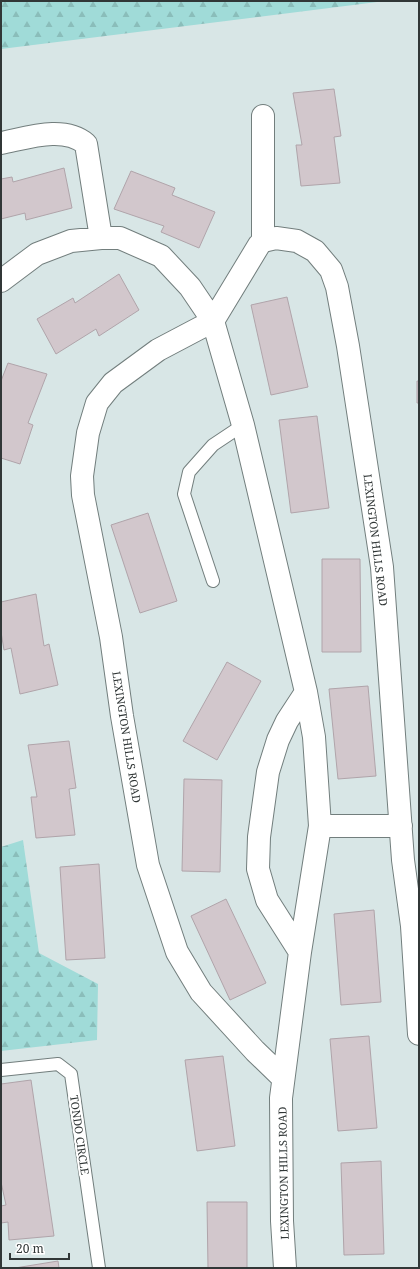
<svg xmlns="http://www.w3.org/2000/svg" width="420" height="1269" viewBox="0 0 420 1269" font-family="'Noto Serif',serif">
	<defs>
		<pattern id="forest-firs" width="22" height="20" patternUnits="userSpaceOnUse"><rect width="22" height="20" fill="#a0dbd8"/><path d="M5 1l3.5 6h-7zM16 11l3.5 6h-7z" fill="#8abdba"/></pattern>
	</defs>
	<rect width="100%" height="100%" fill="#d8e6e6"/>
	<!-- forest -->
	<path fill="url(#forest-firs)" d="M1,1H385L1,49Z
		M23,840L39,953L98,984L97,1040L1,1051V847Z"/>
	<!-- building -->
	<path fill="#d2c7cc" stroke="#b0a4aa" d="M334,89L341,136L334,137L340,183L301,186L296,145H302L293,93Z
		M64,168L72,208L26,220L25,213L1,219V179L12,177L13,182Z
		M131,171L175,188L172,195L215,212L199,248L161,232L164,226L114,209Z
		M119,274L139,310L99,336L96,329L56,354L37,319L73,298L75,303Z
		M287,297L308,387L271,395L251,305Z
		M8,363L47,374L28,423L33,425L20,464L1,458V381Z
		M417,381H419V403H417Z
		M317,416L329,508L291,513L279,420Z
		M148,513L177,601L140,613L111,525Z
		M322,559H360L361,652H322Z
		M36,594L44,646L49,644L58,685L20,694L11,648L4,650L1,632V602Z
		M227,662L261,681L217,760L183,741Z
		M368,686L376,776L338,779L329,689Z
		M69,741L76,788L69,789L75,835L36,838L31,797H37L28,745Z
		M184,779L222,780L220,872L182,871Z
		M99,864L105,958L66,960L60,867Z
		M226,899L266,983L230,1000L191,916Z
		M374,910L381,1002L341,1005L334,914Z
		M369,1036L377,1128L338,1131L330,1039Z
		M223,1056L235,1146L197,1151L185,1060Z
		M31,1080L54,1236L9,1240L8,1222L1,1223V1206L6,1205L1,1182V1084Z
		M381,1161L384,1254L344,1255L341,1163Z
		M207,1202H247V1268H208Z
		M58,1261L59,1268H15Z"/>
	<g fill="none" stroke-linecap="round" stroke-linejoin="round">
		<defs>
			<path id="service" d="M213,581L184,494L189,472L213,445L243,425
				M1,1070L58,1064L71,1074L99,1268"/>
			<path id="minor" d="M263,116V241
				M1,143C27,138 64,125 86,144L101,238
				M1,281L37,254L71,241L101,238H120L161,256L190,287L213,321L243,425L306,692L314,737L320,826L300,952L281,1098L282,1221L285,1268
				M320,826H401
				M300,952L267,900L258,869L259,837L268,772L278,740L287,721L306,692
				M283,1078L255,1051L201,992L177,952L148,865L122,716L111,637L83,495L82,476L88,433L97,403L113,383L158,350L213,321L259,245L263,241L276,238L297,241L315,251L331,270L337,287L348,346L382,567L403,860L412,926L419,1034"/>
		</defs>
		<!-- service casing -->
		<use href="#service" stroke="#727e7d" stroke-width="14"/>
		<!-- minor casing -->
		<use href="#minor" stroke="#727e7d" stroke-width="24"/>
		<!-- service -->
		<use href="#service" stroke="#fff" stroke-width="12"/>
		<!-- minor -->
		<use href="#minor" stroke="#fff" stroke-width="22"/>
	</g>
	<g text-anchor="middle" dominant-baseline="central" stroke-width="4" stroke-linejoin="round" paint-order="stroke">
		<!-- street labels -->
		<g font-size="11" fill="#313737" stroke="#fff">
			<text transform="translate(376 540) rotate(83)">LEXINGTON HILLS ROAD</text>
			<text transform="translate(127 737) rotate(81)">LEXINGTON HILLS ROAD</text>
			<text transform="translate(80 1135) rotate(82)">TONDO CIRCLE</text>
			<text transform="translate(283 1173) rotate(-91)">LEXINGTON HILLS ROAD</text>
		</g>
	</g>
	<!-- border -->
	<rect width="420" height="1269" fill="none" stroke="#313737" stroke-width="4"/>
	<!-- scale -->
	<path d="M10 1253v6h59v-6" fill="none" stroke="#313737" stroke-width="2"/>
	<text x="16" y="1253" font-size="12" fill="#313737" stroke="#ffffff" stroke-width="3" paint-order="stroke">20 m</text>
</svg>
